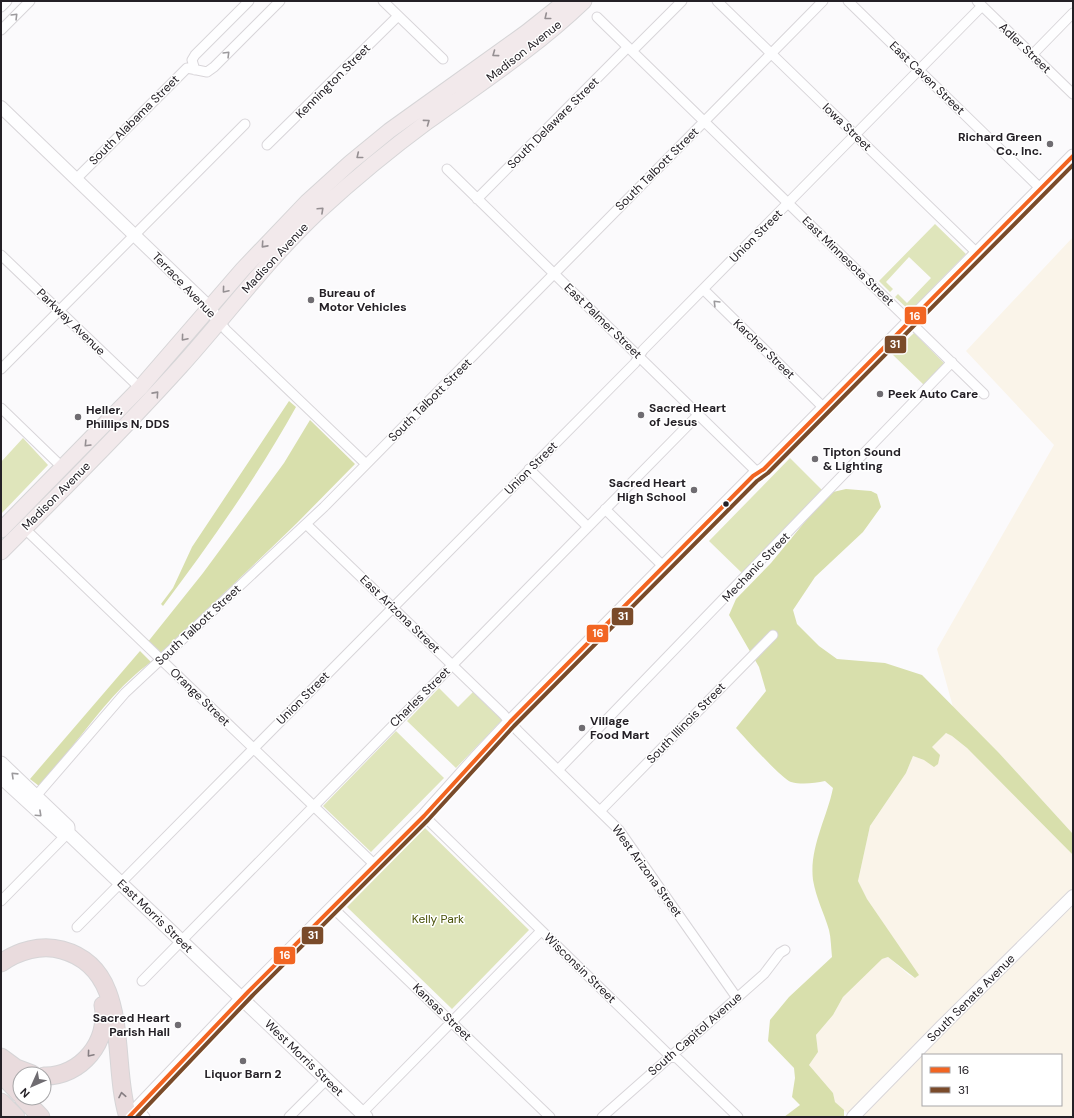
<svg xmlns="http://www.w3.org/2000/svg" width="1074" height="1118" viewBox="0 0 1074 1118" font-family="'DM Sans',sans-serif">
	<rect width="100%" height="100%" fill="#fbfafc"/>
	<!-- industrial -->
	<path fill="#faf4e9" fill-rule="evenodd" d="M1073,237V834L999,753L953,707L937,649L1054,445L966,351Z
		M946,733L952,736L967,748L1073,855V1117H851L835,1102L833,1093L809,1065L818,1052L816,1035L833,1015L843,997L876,963L882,959L888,957L909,975L915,978L918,975L867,899L858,881L870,826L906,773L913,756L924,760L932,747ZM923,1055H1061V1105H923Z"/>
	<!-- green -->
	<path fill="#dfe5bb" d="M935,224L966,254L910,311L895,297L898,294L907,303L931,278L909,257L886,282L893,289L890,292L879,281Z
		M914,333L946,365L924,385L892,354Z
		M23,438L48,465L1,514V462Z
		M790,458L824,492L744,575L709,541Z
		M439,688L458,707L473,692L502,720L456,768L407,721Z
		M396,731L444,778L371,852L323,806Z
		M425,828L529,930L452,1009L347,907Z"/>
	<!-- forest -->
	<path fill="#d8dfac" d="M289,401L296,407C257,477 211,542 163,606L161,604L173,588L192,547Z
		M310,420L355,464L297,523L160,655L147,643L203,573L284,463Z
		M846,489L871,491L877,494L881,507L863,532L815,577L793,610L797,624L819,646L837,659L885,663L922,675L999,753L1073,834V855L967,748L952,736L946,733L932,747L940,755L938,764L934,767L924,760L913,756L906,773L870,826L858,881L867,899L919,975L915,978L888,957L882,959L843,997L833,1015L816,1035L818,1052L809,1065L833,1093L835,1102L844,1110V1117H784L800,1105L792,1097L795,1078L794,1068L768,1041L770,1020L789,997L832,957C831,948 831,938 829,930C824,913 816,898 813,880C809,848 827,818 833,788L825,781C815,783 802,785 791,782C782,779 744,737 736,728L766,691L759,667L729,615L736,599L771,563L808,518L833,492Z
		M140,651L151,662C119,685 95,718 71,748C61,761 49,773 39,786L30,779Z"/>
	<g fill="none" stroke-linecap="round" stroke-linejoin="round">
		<defs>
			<path id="minor" d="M383,1L443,59
				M717,1L977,253
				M848,1L1041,189
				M977,1L1073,94
				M1,7L7,1
				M597,17L984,394
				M1,30L30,1
				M632,51L682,1
				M1032,55L1073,13
				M195,70L192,60L195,55L249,1
				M267,145L398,16
				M447,169L758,473
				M76,179L187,68L207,72L214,67L280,1
				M477,199L628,47
				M1,255L140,388
				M703,289L824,408
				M219,321L226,330L366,464
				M1,369L245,124
				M1,408L63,468
				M529,469L588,527
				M605,509L664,567
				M306,524L503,714L518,731L619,830L737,998
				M24,528L375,865
				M558,770L952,362
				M36,796L125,693L324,507L823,1
				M600,811L773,635
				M424,816L667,1053L678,1059L738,1117
				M1,901L68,833
				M333,908L550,1117
				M77,927L635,363L643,350L982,6
				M142,981L699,414
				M137,1108L145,1117
				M362,1113L541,931
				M289,1117L327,1079
				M602,1117L764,974L780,953L785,950"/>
			<path id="tertiary" d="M1,107L203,301L219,321
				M853,1117L941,1027L1073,896"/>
			<path id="secondary" d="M1,763L68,827V833
				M1,777L61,832L68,833L366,1117
				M129,1117L248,992L424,816L476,758L510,722L753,476L764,469L1073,156"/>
			<path id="primary" d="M1,530L140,388L243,269L307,202L350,163L389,131L527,32L566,1
				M1,552C62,491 123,430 181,366C227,315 268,259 318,212C353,180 389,150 427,122C481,83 536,47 584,1"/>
			<path id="motorway" d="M1,963C18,951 41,944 62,950C133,969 110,1062 128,1117
				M1,1057L16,1068L32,1074
				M1,1074L20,1094
				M44,1076C81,1077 110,1041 103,1005
				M23,1098L41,1117
				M1,1102L16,1117"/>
		</defs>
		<!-- minor casing -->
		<use href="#minor" stroke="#d8d5d9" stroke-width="11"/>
		<!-- tertiary casing -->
		<use href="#tertiary" stroke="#d8d5d9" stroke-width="14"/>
		<!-- secondary casing -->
		<use href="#secondary" stroke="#d8d5d9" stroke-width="15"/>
		<!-- primary casing -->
		<use href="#primary" stroke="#d6d5d7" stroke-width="17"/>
		<!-- motorway casing -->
		<use href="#motorway" stroke="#d6d5d7" stroke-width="19"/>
		<!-- minor -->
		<use href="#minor" stroke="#fefeff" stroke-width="9"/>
		<!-- tertiary -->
		<use href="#tertiary" stroke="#fefeff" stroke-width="12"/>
		<!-- secondary -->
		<use href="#secondary" stroke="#fefeff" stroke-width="13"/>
		<!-- primary -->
		<use href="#primary" stroke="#f2e9eb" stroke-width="15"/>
		<!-- motorway -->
		<use href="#motorway" stroke="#e9dbdd" stroke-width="17"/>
		<defs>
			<path id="bus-1" d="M129,1117L248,992L424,816L510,722L753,476L764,469L1073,156"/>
			<path id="bus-2" d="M137,1117L252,996L428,820L514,726L757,481L768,473L1073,165"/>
		</defs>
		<!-- bus-1 casing -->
		<use href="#bus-1" stroke="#fff" stroke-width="7"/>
		<!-- bus-2 casing -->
		<use href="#bus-2" stroke="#fff" stroke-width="7"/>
		<!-- bus-1 -->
		<use href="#bus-1" stroke="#f26522" stroke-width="4"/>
		<!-- bus-2 -->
		<use href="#bus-2" stroke="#7a4b2a" stroke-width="4"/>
	</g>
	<!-- one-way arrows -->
	<defs><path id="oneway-chevron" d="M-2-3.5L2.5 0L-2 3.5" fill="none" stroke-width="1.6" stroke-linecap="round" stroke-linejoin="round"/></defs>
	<g stroke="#9c9a9d">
		<use href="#oneway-chevron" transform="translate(15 16) rotate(-45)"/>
		<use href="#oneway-chevron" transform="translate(227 54) rotate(-45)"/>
		<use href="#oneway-chevron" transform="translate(716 303) rotate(-135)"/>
		<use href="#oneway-chevron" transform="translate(14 775) rotate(-136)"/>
		<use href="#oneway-chevron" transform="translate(39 814) rotate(43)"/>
	</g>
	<g stroke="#958f92">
		<use href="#oneway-chevron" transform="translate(547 17) rotate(141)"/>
		<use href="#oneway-chevron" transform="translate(495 54) rotate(144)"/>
		<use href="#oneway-chevron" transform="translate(427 122) rotate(-36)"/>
		<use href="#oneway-chevron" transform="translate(359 156) rotate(141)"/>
		<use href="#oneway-chevron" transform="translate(321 210) rotate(-43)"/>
		<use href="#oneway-chevron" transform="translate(264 245) rotate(132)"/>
		<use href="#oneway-chevron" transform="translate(225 290) rotate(130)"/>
		<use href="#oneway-chevron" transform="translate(184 338) rotate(130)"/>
		<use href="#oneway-chevron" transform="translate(156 394) rotate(-48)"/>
		<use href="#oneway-chevron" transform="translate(87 444) rotate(134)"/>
	</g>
	<g stroke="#867e82">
		<use href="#oneway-chevron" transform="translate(90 1054) rotate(130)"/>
		<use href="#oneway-chevron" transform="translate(122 1095) rotate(-101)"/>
	</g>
	<!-- markers -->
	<g fill="#6f6c71" stroke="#fff" stroke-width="1.5">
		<circle cx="1050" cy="144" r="4"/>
		<circle cx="311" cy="300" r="4"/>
		<circle cx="880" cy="394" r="4"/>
		<circle cx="641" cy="415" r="4"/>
		<circle cx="78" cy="417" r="4"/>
		<circle cx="815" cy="459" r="4"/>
		<circle cx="694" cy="490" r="4"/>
		<circle cx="582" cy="728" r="4"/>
		<circle cx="178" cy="1025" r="4"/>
		<circle cx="243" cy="1061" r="4"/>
	</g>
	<circle fill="#242026" stroke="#fff" stroke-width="1.5" cx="726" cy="504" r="3.5"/>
	<g text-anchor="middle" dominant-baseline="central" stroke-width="3" stroke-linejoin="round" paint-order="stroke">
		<!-- street labels -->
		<g font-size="12" fill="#242026" stroke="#fff">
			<text transform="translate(1025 48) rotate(44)">Adler Street</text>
			<text transform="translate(524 51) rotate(-38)">Madison Avenue</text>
			<text transform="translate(927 78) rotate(44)">East Caven Street</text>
			<text transform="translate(333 81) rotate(-45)">Kennington Street</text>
			<text transform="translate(134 120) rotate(-45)">South Alabama Street</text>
			<text transform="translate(553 123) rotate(-45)">South Delaware Street</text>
			<text transform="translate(847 127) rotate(44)">Iowa Street</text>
			<text transform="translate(657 169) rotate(-45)">South Talbott Street</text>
			<text transform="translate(756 236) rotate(-45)">Union Street</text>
			<text transform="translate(275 258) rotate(-47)">Madison Avenue</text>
			<text transform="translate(848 261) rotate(44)">East Minnesota Street</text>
			<text transform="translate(184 285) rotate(46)">Terrace Avenue</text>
			<text transform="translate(603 321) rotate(44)">East Palmer Street</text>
			<text transform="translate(71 322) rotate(44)">Parkway Avenue</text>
			<text transform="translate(764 349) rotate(44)">Karcher Street</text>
			<text transform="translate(430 400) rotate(-45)">South Talbott Street</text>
			<text transform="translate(531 468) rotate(-45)">Union Street</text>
			<text transform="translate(56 496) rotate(-45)">Madison Avenue</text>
			<text transform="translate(756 567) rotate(-46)">Mechanic Street</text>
			<text transform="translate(400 614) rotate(44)">East Arizona Street</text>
			<text transform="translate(198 625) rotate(-43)">South Talbott Street</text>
			<text transform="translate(200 697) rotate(44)">Orange Street</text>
			<text transform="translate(420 697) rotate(-45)">Charles Street</text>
			<text transform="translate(303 698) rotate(-45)">Union Street</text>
			<text transform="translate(686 723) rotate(-46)">South Illinois Street</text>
			<text transform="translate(647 871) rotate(54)">West Arizona Street</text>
			<text transform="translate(155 916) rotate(44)">East Morris Street</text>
			<text transform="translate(580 968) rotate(44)">Wisconsin Street</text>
			<text transform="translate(971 998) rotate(-45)">South Senate Avenue</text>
			<text transform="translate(442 1012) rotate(44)">Kansas Street</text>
			<text transform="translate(695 1034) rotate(-41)">South Capitol Avenue</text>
			<text transform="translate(304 1058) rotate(44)">West Morris Street</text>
		</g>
		<!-- poi labels -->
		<g font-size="12" font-weight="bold" fill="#242026" stroke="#fff" text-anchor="start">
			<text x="1042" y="137" text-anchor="end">Richard Green<tspan x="1042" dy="14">Co., Inc.</tspan></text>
			<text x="319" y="293">Bureau of<tspan x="319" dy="14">Motor Vehicles</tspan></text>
			<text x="888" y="394">Peek Auto Care</text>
			<text x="649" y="408">Sacred Heart<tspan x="649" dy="14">of Jesus</tspan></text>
			<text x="86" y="410">Heller,<tspan x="86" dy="14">Phillips N, DDS</tspan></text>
			<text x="823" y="452">Tipton Sound<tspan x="823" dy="14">&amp; Lighting</tspan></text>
			<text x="686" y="483" text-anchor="end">Sacred Heart<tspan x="686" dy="14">High School</tspan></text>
			<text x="590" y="721">Village<tspan x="590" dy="14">Food Mart</tspan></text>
			<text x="170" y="1018" text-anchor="end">Sacred Heart<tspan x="170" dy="14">Parish Hall</tspan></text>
			<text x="243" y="1074" text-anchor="middle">Liquor Barn 2</text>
		</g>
		<!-- park labels -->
		<g font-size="12" fill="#4a5209" stroke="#fff">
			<text x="438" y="919">Kelly Park</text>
		</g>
	</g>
	<g stroke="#fff" stroke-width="1.5">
		<rect x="904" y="306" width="23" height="19" rx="4" fill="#f26522"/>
		<rect x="884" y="335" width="23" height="19" rx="4" fill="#7a4b2a"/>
		<rect x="611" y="607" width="23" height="19" rx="4" fill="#7a4b2a"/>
		<rect x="586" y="624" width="23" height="19" rx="4" fill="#f26522"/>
		<rect x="301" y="926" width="23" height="19" rx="4" fill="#7a4b2a"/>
		<rect x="273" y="946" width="23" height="19" rx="4" fill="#f26522"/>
	</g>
	<g font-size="11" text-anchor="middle" font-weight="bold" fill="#fff">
		<text x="915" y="320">16</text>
		<text x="895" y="348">31</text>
		<text x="623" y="620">31</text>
		<text x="598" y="637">16</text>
		<text x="313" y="939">31</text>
		<text x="285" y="959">16</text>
	</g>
	<!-- border -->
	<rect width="1074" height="1118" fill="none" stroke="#242026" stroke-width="4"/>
	<!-- legend -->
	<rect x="922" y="1054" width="140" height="52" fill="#ffffff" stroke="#a7a6a8"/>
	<rect x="930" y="1067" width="20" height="6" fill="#f26522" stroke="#a7a6a8"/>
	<text x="958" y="1074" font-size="12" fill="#242026">16</text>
	<rect x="930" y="1087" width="20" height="6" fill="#7a4b2a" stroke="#a7a6a8"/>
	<text x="958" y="1094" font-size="12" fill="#242026">31</text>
	<!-- north arrow -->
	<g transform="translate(32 1086) rotate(225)"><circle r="19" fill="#ffffff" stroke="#a7a6a8"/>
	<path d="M0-3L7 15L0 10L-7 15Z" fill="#6f6c71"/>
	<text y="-6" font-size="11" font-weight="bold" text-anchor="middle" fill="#242026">N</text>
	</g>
</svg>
